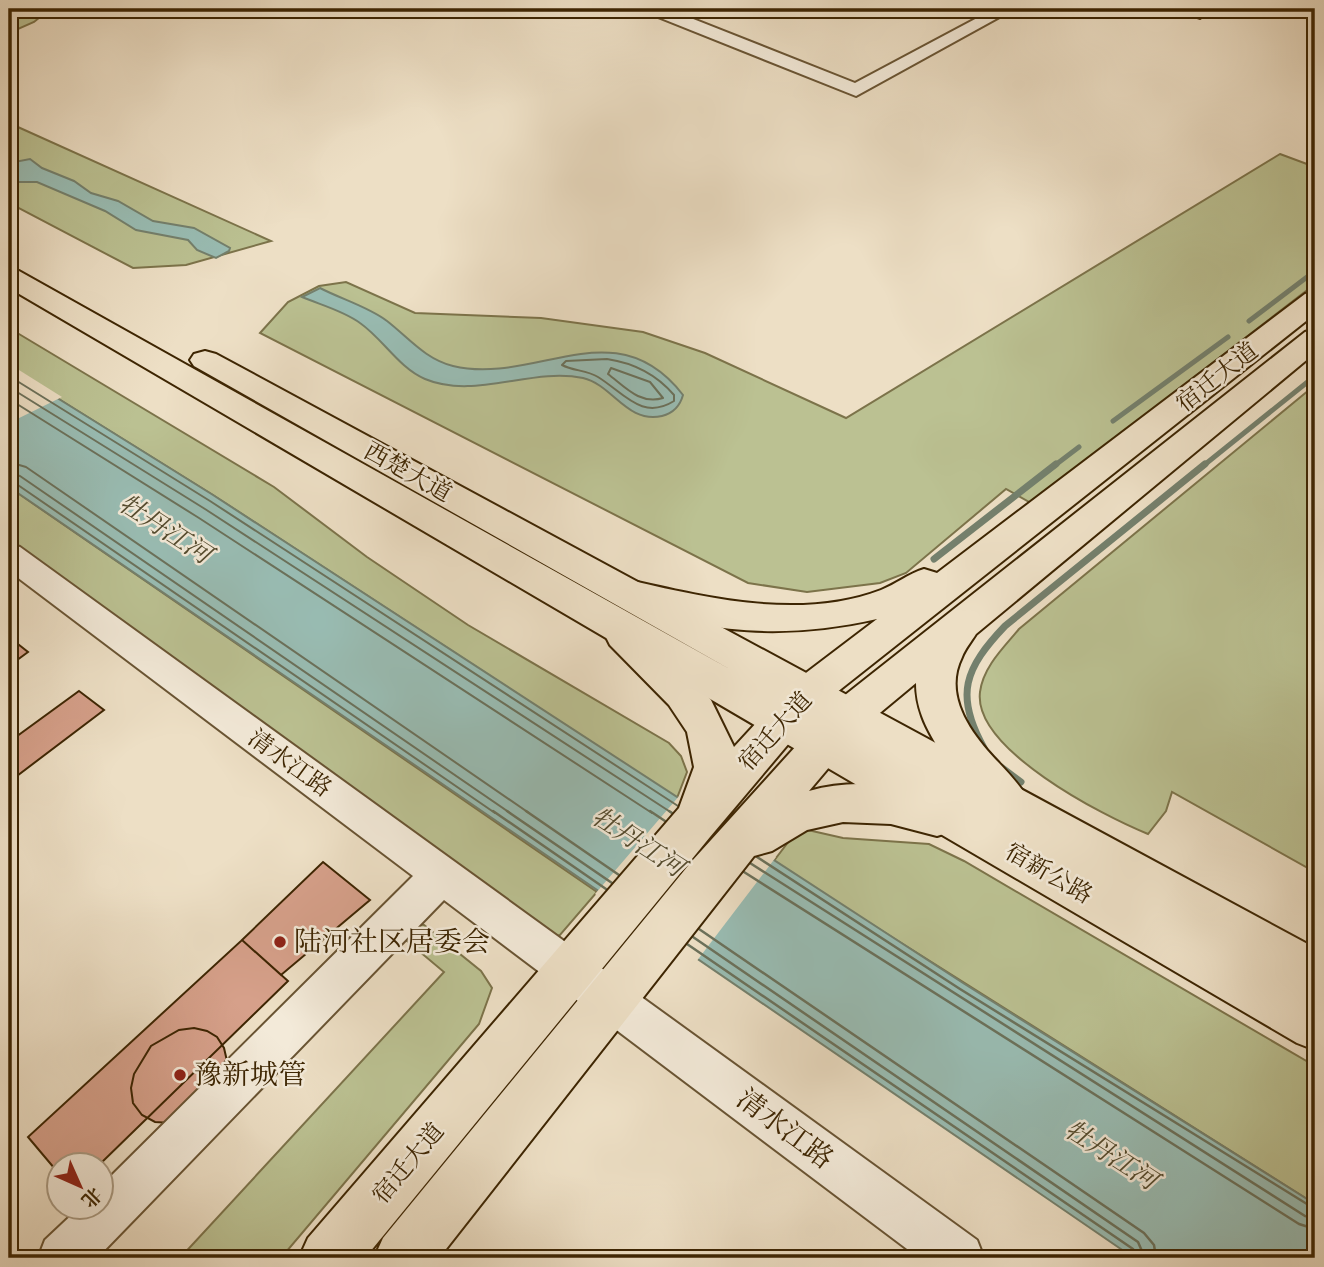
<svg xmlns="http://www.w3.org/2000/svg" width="1324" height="1267" viewBox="0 0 1324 1267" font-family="Alegreya,'Noto Serif SC',serif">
	<rect width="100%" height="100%" fill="#eddfc5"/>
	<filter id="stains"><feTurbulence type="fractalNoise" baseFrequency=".00286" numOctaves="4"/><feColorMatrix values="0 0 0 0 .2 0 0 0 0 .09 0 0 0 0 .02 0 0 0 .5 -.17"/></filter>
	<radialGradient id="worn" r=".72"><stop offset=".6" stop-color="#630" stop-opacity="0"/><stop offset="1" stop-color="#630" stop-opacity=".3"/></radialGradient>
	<!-- green -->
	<path fill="#bbc192" stroke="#7c734a" stroke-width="2" d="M9,9H50L34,22L9,33Z
		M9,123L271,241L186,265L133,268L9,203Z
		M1280,154L1315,167V284L1031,503L1006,489L906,573L880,583L807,592L748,583L260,333L288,302L319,286L346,282L415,313L541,318L643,332L705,353L846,418Z
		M9,328L274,487L367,557L468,625L669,743L681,756L687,772L677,798L213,495L9,368Z
		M1315,385V872L1172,792L1166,811L1148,834C1103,816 973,749 980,692C983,667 1004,647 1019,629Z
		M9,487L597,892L560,935L548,940L9,546Z
		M799,828L843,838L929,844L964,861L1315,1066V1204L773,862Z
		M414,923L424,925L481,971L492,988L479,1024L281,1258H180L444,972L401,936Z"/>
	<!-- water -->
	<path fill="#99bdb4" stroke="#74806d" stroke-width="2" d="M30,159L42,168L74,181L91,193L118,201L153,221L194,228L230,248L229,251L216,258L197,250L188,240L136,230L105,211L37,182H9V163Z
		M320,288C341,299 369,307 387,321C409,338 425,359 453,366C535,386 615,307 683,395C680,406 674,413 662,416C627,424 613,385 583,378C532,367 475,400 425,379C399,368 383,339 360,323C344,311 321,305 302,297Z
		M9,368L213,495L963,983L1315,1204V1258H1134L9,487Z"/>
	<!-- pier -->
	<path fill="#eddfc5" d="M9,365H11L62,397L9,423Z
		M680,795L776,857L696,962L595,894Z"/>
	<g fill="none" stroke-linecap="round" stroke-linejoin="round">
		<!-- shore-far1 -->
		<path stroke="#6b715b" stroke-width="2" d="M607,359C634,363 656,374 674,395V401C642,421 624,393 598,377C587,370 573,371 562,365L566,361Z
			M611,368L650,382L663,398C640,405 625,387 608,374Z
			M9,376L210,501L678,806
			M9,387L205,509L672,813
			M9,399L199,518L652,813
			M9,462L26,467L529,813
			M9,473L20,476L510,813
			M9,482L15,483L495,813"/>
		<!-- shore -->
		<path stroke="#6b715b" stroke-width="2.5" d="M493,811L606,889
			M507,811L612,883
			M526,811L619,875
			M650,811L665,821
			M669,811L672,813
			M757,857L960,989L1315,1209
			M750,863L1305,1216L1315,1218
			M744,872L1299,1224L1315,1229
			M699,929L1144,1233L1154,1245L1156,1258
			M693,937L1138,1242L1145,1258
			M687,944L1133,1249L1137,1258"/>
		<!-- stream-far1 -->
		<path stroke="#74806d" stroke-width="5" d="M1249,321L1315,271
			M1113,421L1228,337
			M1054,466L1079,447
			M1203,466L1315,376"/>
		<!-- stream -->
		<path stroke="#74806d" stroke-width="7" d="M934,559L1056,464
			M984,748C954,695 965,668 1005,626L1205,464
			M1001,767L1021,782"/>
	</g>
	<!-- building -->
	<path fill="#d6a08a" stroke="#3d2502" stroke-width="2" d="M1168,9H1218L1200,19Z
		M9,637L28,652L9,666Z
		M79,691L104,710L9,782V742Z
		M323,862L370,900L281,975L242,940Z
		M242,940L288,981L98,1166H60V1175L28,1137Z
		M194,1028L207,1031L217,1037L224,1048L227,1061L171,1123L155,1122L142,1115L133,1103L131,1088L134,1074L151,1046L179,1030Z"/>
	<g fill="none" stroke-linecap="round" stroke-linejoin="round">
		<defs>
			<path id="minor" d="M68,9H100L81,17Z
				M646,9H668L855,83L994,9H1014L856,96L648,13Z
				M9,544L20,547L977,1240L984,1258H919L444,900L97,1258H38L45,1240L79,1208H102V1185L413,876L9,571Z"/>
			<path id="major" d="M1315,291V314L822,704L710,837L365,1258H299L308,1238L679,808L694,767L687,732L669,705L610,645L605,635L610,625L624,620L638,625L682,666L711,700L734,747L794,682L877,619C782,640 713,633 620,605L614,595L620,585L633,581C711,599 803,620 881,590C896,584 908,574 924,569L937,573L1305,294Z
				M1315,329V353L976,634C971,642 965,649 962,657C942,697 973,736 999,763C1010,775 1021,786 1029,801L1022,814C1018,816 1011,820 1007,820C980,819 930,740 922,716C918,705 916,695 916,683L863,727L809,791C858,777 906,786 953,803L959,817L953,831L937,836L891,824L843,822L807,830L772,851L754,856L439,1258H374L383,1238L692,861L835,703L1305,332Z"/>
			<path id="highway" d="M9,269L19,271L733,671L194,366L190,360L194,354L205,351L216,354L1315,948V1050L1297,1043L9,288Z"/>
		</defs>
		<!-- minor casing -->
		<use href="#minor" stroke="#695433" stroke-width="4"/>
		<!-- major casing -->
		<use href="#major" stroke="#3d2502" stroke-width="4"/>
		<!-- highway casing -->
		<use href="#highway" stroke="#3d2502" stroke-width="4"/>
		<!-- minor -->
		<use href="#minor" fill="#f3ead9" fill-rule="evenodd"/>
		<!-- major -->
		<use href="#major" fill="#eddfc5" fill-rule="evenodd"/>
		<!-- highway -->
		<use href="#highway" fill="#eddfc5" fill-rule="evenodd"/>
	</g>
	<!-- markers -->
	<g fill="#8f2418" stroke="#f3ead9" stroke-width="2.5">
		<circle cx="280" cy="942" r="7"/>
		<circle cx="180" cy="1075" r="7"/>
	</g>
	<g text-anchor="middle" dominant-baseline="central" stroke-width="5" stroke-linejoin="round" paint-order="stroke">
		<!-- street labels -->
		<g font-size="24" fill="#3d2502" stroke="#f3ead9">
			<text transform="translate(1217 377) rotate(-38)">宿迁大道</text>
			<text transform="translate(408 472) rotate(29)">西楚大道</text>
			<text transform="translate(775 731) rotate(-48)">宿迁大道</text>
			<text transform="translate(290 763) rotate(36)">清水江路</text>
			<text transform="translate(1049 873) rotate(30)">宿新公路</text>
			<text transform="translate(408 1163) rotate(-50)">宿迁大道</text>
		</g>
		<!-- water labels -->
		<g font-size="26" font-style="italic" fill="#544b2e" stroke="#f3ead9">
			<text transform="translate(165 529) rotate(33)">牡丹江河</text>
			<text transform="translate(638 842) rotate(33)">牡丹江河</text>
			<text transform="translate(1111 1155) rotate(33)">牡丹江河</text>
		</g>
		<!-- near-poi labels -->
		<g font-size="28" fill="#3d2502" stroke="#f3ead9" text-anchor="start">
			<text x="294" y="942">陆河社区居委会</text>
			<text x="194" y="1075">豫新城管</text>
		</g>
		<!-- near-street labels -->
		<g font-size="28" fill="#3d2502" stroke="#f3ead9">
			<text transform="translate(785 1129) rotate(37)">清水江路</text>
		</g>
	</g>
	<!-- margin -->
	<rect width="1324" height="1267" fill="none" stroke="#eddfc5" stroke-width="35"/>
	<rect x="10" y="10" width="1303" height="1246" fill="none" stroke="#3d2502" stroke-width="3.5"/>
	<rect x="18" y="18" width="1289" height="1232" fill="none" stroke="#3d2502" stroke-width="2"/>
	<!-- north arrow -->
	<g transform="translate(80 1186) rotate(135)"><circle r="33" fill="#f3ead9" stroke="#aa9b83" stroke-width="2"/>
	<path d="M0-5L12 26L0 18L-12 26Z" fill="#8f2418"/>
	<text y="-10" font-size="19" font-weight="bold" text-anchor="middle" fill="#3d2502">北</text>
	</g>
	<rect width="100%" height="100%" filter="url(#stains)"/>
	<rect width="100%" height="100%" fill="url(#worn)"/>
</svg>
